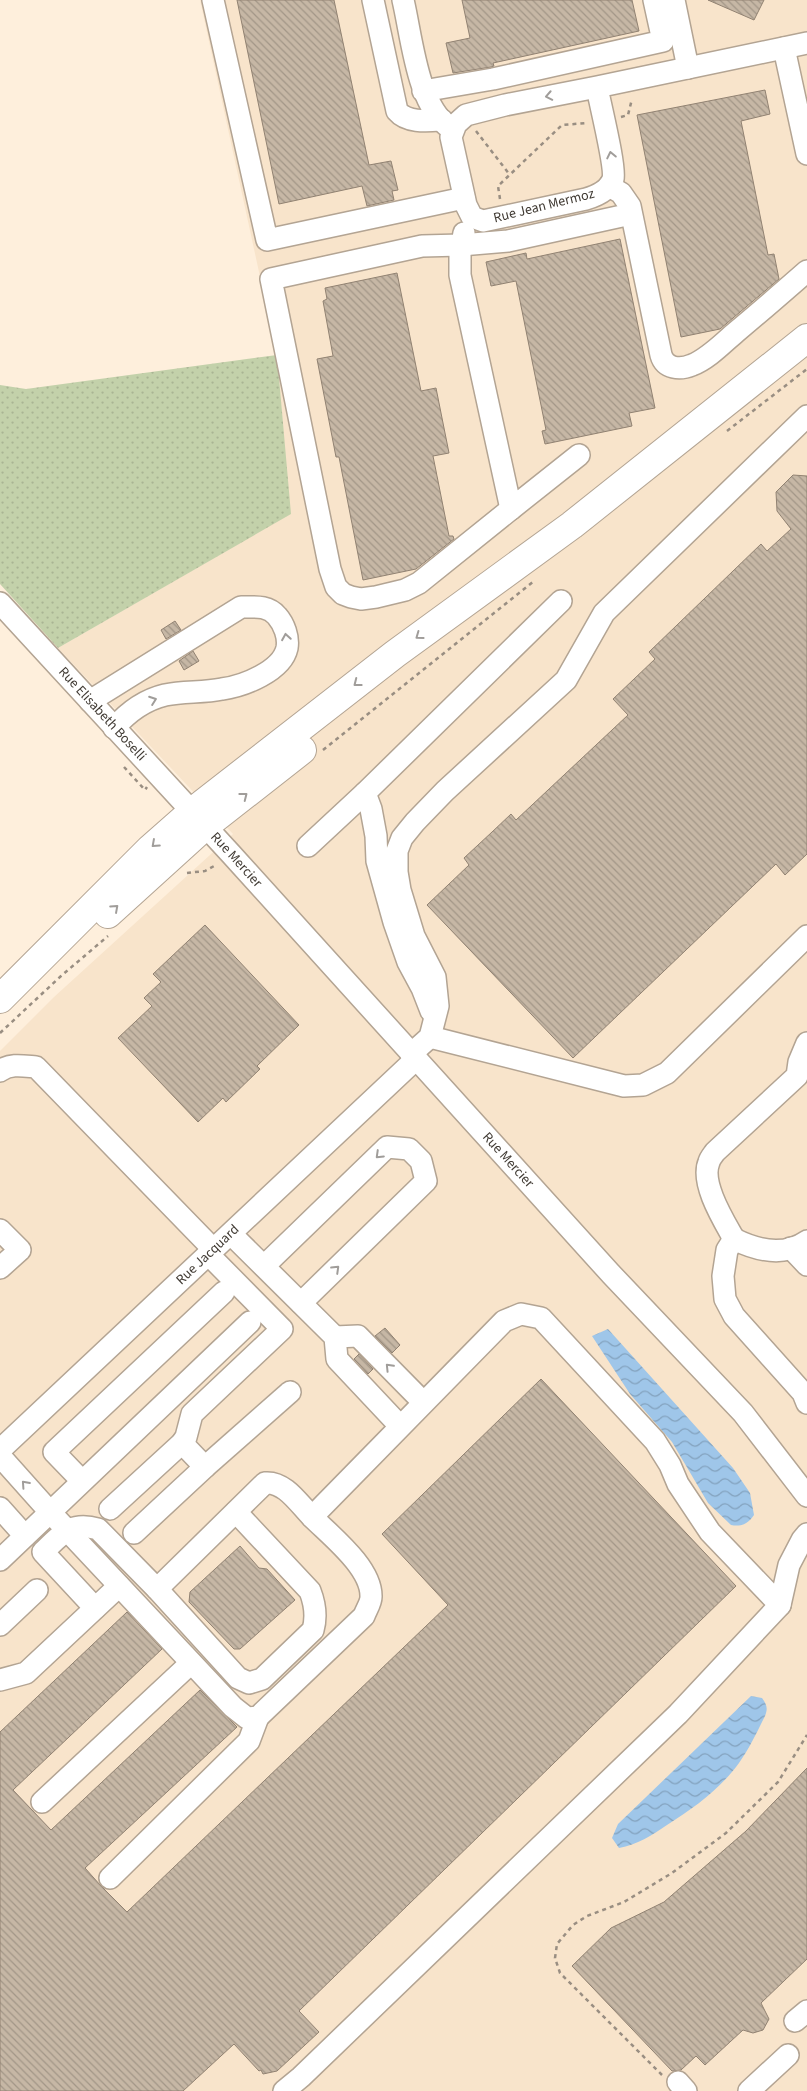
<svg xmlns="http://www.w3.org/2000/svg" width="807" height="2091" viewBox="0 0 807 2091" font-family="'Source Sans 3',sans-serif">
	<defs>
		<pattern id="grass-dots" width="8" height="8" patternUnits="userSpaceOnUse" patternTransform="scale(1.25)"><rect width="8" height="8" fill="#c3d1aa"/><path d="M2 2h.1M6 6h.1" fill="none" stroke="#a9b493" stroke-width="1.8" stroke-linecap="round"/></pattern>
		<pattern id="water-waves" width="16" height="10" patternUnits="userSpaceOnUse" patternTransform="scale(1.25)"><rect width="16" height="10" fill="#9fc6e9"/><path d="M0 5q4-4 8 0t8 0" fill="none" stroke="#83a2be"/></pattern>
		<pattern id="building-back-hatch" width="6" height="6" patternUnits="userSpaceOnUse" patternTransform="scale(1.25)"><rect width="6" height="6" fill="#c6b7a5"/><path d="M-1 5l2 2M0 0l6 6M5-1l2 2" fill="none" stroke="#a29687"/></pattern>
	</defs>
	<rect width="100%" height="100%" fill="#feefdc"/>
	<!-- built -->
	<path fill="#f8e4cb" d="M200,0H807V2091H0V1051L54,997L233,834L58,648L290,514L277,355Z"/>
	<!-- grass -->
	<path fill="url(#grass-dots)" d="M277,355L291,514L58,648L0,584V385L26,389Z"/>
	<!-- water -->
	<path fill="url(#water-waves)" d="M608,1329L733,1468L750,1493L754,1515C748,1524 741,1527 731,1525L708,1503L672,1442L630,1394L592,1336Z
		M751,1696L762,1698C767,1705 768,1708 765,1716C757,1732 749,1749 739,1763C720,1789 694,1808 667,1825C652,1835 637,1845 619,1848L612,1838L618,1824Z"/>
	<!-- building -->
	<path fill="url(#building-back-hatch)" stroke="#918272" d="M237,0H334L369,165L391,161L398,190L392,191L394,200L367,206L362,186L279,204Z
		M462,0H632L639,31L493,63L494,66L491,67L453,73L446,43L470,38Z
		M708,0H764L754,20Z
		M765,90L770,114L741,121L768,255L774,254L779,279L720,329L681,337L637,115Z
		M620,239L655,408L629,413L632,426L545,444L542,431L546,430L516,281L491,286L486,262L526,253L527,259Z
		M397,273L421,391L436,388L449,453L433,456L449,536H453L454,539L416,569L363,580L339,457H336L317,359L333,356L323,301L327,299L325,288Z
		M793,475L807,476V854L785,875L776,864L573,1058L427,905L469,865L464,858L492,832L511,814L516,820L628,715L613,699L655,659L649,652L761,544L767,551L791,529L777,511L776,492Z
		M175,621L181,630L166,639L161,630Z
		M193,651L199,661L184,670L179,661Z
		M205,925L299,1025L257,1066L260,1069L226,1102L223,1098L198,1122L118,1038L152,1006L144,998L161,982L153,974Z
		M385,1328L400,1345L392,1353L375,1336Z
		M359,1354L373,1369L368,1374L354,1359Z
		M541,1379L736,1586L299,2011L319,2032L277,2071L263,2074L261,2070L259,2071L234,2044L183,2091H0V1732L127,1612L162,1649L13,1790L51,1830L200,1690L237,1727L85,1868L101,1886L127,1912L448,1605L382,1534Z
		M240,1546L259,1568L267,1569L295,1600L240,1649H234L189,1602L190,1592Z
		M807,1768V1959L761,2003L769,2019L763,2030L753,2033L743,2030L705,2065L696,2056L681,2070L672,2071L572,1966L611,1928L664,1902L746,1831Z"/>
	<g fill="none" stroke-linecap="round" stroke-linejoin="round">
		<defs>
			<g id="minor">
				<path d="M213,0L267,240L464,198"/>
				<path d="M373,0L397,111C407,123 427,121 442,120"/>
				<path d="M403,0C412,38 417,105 450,128"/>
				<path d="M674,0L688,68"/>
				<path d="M784,48L807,154"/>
				<path d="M597,87C600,104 616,167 613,179C609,191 596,196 586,199L483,221L472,217L466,205L451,137L456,124L466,115L505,105L597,87L807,43"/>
				<path d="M423,91L493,79L663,41L654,0"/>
				<path d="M609,186L621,193L630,206L661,355C665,369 680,370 692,365C708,359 723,343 736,332C760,312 783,292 807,271"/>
				<path d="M464,233L460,254V275L511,509L579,455"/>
				<path d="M511,509L419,583L405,590L376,597L361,599L351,597L343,594L336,587L330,569L271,279L422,246L461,245L508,241L631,214"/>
				<path id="s1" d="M0,603L231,854L611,1274L743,1413L807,1496"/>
				<path d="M90,701L241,607C254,607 268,605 277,616C284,624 289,637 287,648C282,671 244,686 222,689C203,693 184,691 165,695C144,700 128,712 114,728"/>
				<path d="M308,846L365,793"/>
				<path d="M431,1011L422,988L408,962L394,922L377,861L376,836L371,809L365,793L561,601"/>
				<path d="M430,1037L624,1086L643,1085L667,1073L807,936"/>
				<path d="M411,1054L430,1037L438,1006L435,977L414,936L400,890L397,872V851L402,838L415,822L445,791L566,680L604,613L807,416"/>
				<path d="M0,1071C10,1063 24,1066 36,1067L213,1249"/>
				<path d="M0,1230L20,1250L0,1268"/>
				<path d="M231,1234L335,1337L337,1359L400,1426"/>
				<path d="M734,1239C724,1221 700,1183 709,1162C710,1158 713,1155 715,1152L797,1076L799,1062L807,1043"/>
				<path d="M807,1241C784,1257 758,1251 734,1239L727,1250L723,1276L725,1299L734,1316L803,1393L807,1403"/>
				<path d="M791,1248L807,1265"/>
				<path d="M264,1266L387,1147L409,1149L421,1161L426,1181L301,1303"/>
				<path d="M335,1337L358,1336L423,1402"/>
				<path id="s2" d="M0,1450L416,1059"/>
				<path d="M0,1456L50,1512L233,1707L247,1718L258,1717L364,1616C366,1610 371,1603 371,1597C372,1568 331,1536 312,1517L504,1321L521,1314L541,1318L655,1441L670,1465L678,1484L710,1532L780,1605"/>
				<path d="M205,1467L290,1392"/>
				<path d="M82,1481L54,1452L224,1292"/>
				<path d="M0,1508L25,1536"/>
				<path d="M110,1509L182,1443L186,1437L192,1414L282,1329L208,1254"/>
				<path d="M134,1533L205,1467L182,1443"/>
				<path d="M0,1560L250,1322"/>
				<path d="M157,1589L238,1678L249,1683L262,1679L313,1630C317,1616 315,1604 310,1591L236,1512"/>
				<path d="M95,1608L43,1552C61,1535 70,1521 98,1529L157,1589L265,1483C285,1481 299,1504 312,1517"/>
				<path d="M0,1625L37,1590"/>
				<path d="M0,1680L26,1673L119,1586"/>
				<path d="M42,1802L191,1663"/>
				<path d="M110,1878L249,1741L258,1717"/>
				<path d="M795,2021L807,2011"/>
				<path d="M678,2082L686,2091"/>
				<path d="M284,2091L301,2077L678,1714L780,1605L789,1565L802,1540L807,1534"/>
				<path d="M749,2091L788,2055"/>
			</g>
			<path id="major" d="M108,914L205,826L302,750
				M0,999L150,849L192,812L395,654L572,525L807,338"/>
		</defs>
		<!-- minor casing -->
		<use href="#minor" stroke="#b3a493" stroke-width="24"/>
		<!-- major casing -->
		<use href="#major" stroke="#b3a493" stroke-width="30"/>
		<!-- path -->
		<path stroke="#998e82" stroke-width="2.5" stroke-dasharray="4 4" stroke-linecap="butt" d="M621,117L628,115L632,99
			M476,131L510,175
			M500,199L498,186L562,125L586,123
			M727,431L807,369
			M323,750L534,581
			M124,767L145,790L147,787
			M187,873L205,871L216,865
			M0,1033L61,976L108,936
			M662,2075L560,1973L555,1958L557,1944L573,1925L587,1916L624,1902L672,1873L726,1833L778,1782L807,1735"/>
		<!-- minor -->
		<use href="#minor" stroke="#fff" stroke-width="21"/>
		<!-- major -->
		<use href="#major" stroke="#fff" stroke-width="28"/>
	</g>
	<!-- one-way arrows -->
	<defs><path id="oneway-chevron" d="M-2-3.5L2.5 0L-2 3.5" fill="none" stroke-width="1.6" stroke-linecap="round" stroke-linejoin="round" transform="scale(1.25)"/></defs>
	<g stroke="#a09d9a">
		<use href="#oneway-chevron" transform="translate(549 96) rotate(169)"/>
		<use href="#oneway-chevron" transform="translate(611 155) rotate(-102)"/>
		<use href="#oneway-chevron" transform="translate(419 636) rotate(144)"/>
		<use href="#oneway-chevron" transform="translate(286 637) rotate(-99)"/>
		<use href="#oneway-chevron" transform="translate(357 683) rotate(142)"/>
		<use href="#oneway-chevron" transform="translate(153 700) rotate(-20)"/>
		<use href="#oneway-chevron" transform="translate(244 796) rotate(-38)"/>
		<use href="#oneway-chevron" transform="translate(155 844) rotate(138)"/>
		<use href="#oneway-chevron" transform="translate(115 908) rotate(-42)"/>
		<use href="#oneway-chevron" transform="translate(379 1155) rotate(136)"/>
		<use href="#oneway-chevron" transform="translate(336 1269) rotate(-44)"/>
		<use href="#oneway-chevron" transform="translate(389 1367) rotate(-134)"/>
		<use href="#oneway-chevron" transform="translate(25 1484) rotate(-132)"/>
	</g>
	<g text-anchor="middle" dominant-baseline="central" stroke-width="4.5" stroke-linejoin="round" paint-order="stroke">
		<!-- street labels -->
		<g font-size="14" fill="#413b34" stroke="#fff">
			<text transform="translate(544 206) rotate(-14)">Rue Jean Mermoz</text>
			<text stroke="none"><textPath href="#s1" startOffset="151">Rue Elisabeth Boselli</textPath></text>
			<text stroke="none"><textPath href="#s1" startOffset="349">Rue Mercier</textPath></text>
			<text stroke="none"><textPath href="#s1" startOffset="754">Rue Mercier</textPath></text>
			<text stroke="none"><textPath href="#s2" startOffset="285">Rue Jacquard</textPath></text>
		</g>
	</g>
</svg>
